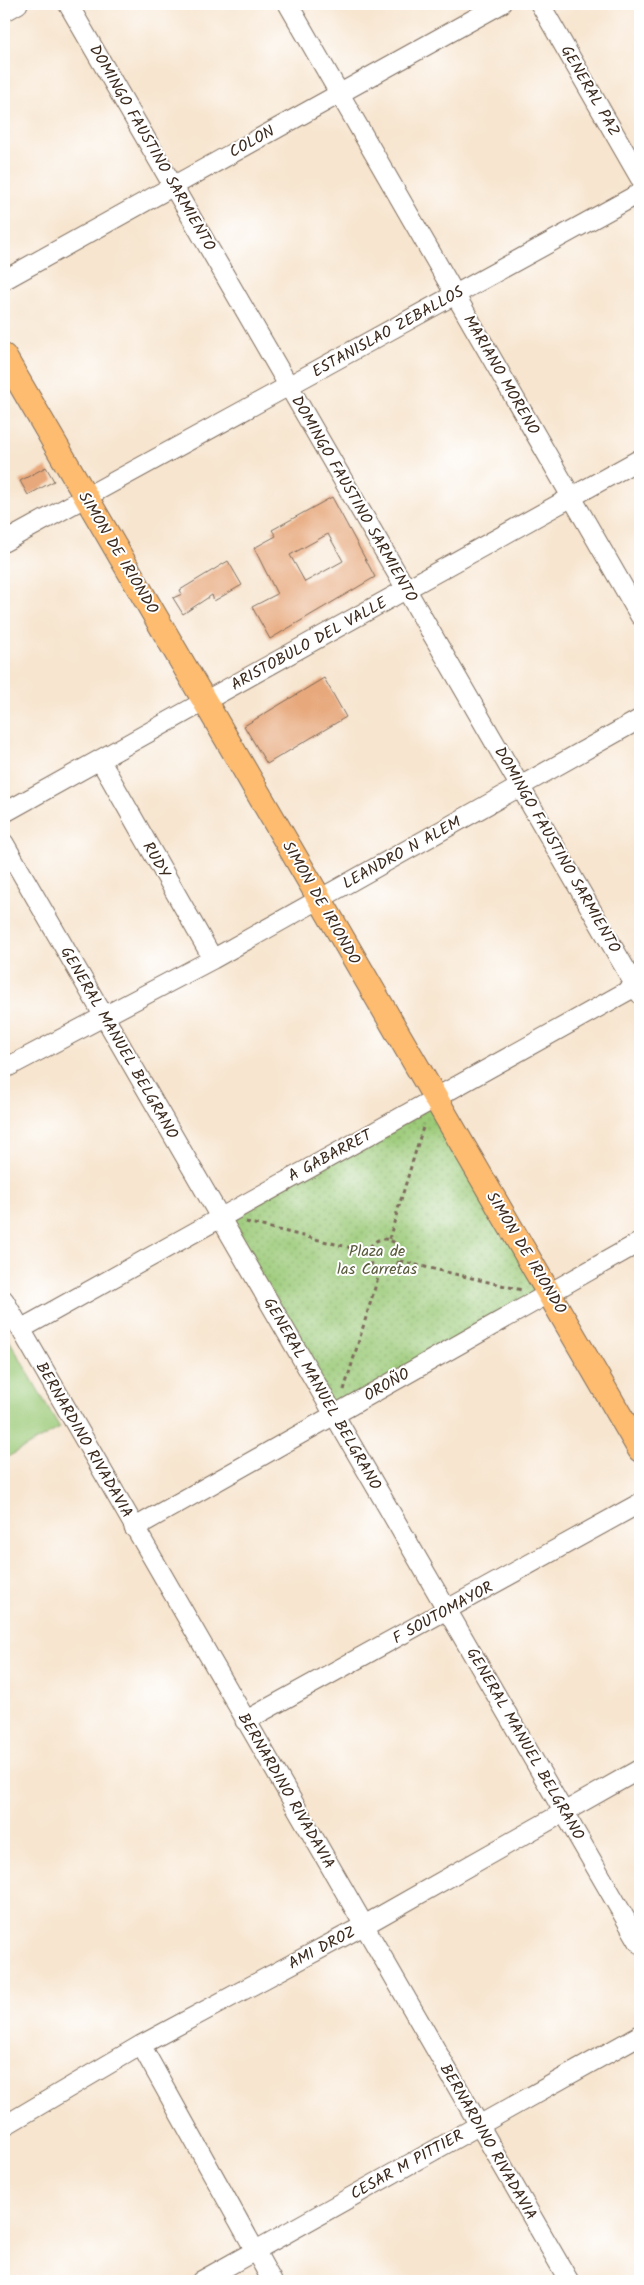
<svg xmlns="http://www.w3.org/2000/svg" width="644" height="2285" viewBox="0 0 644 2285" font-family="Kalam,sans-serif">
	<defs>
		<pattern id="grass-dots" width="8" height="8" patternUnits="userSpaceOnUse" patternTransform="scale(1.25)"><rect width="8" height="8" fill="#9bca78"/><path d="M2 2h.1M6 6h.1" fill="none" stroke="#80a462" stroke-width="1.8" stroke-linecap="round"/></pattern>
	</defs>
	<rect width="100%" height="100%" fill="#fff"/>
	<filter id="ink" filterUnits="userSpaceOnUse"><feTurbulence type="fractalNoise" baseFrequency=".02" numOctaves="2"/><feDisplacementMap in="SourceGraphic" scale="10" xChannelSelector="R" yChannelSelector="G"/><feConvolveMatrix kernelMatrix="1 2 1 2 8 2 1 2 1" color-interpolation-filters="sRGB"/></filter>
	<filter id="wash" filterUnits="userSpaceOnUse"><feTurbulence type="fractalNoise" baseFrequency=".0096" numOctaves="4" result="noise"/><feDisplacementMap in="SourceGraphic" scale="20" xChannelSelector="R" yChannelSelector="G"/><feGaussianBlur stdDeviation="1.12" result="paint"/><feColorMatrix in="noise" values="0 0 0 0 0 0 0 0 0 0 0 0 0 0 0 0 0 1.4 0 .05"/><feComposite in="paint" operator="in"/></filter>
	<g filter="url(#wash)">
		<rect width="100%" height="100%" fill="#f7e5cf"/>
		<!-- grass -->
		<path fill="url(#grass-dots)" stroke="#6b7a4b" d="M435,1100L550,1292L335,1415L220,1216Z"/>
		<!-- garden -->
		<path fill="#9bca78" stroke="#6b7a4b" d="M4,1331L60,1428L4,1459Z"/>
		<g id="blocks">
			<!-- building -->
			<path fill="#e7a87c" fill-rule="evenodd" d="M46,467L54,481L28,495L20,481Z
				M332,497L375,577L270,639L252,607L277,594L254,548L276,536L272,530ZM328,534L343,561L305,582L290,555Z
				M228,561L242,585L214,601L212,595L183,614L173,598L182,594L180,590Z
				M324,678L346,717L267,764L244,726Z"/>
		</g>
	</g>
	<g filter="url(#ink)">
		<use href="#blocks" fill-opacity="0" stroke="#7d6b5c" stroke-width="1"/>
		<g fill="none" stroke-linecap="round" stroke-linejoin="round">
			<defs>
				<path id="minor" d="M68,4L640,994
					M288,4L640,616
					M540,4L640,178
					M4,12L18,4
					M4,280L501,4
					M4,542L640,193
					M100,760L213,959
					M4,813L640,459
					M4,843L640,1944
					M4,1069L213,959L640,719
					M4,1300L569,2281
					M21,1329L640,984
					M134,1528L640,1242
					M245,1721L640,1503
					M141,2045L272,2281
					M4,2126L141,2045L363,1926L640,1769
					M201,2281L640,2035"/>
				<path id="major" d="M4,356L640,1450"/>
			</defs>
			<!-- minor casing -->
			<use href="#minor" stroke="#7d6b5c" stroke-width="21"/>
			<!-- major casing -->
			<use href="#major" stroke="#7d6b5c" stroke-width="26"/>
			<!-- path -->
			<path stroke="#7d6b5c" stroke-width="3" stroke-dasharray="4 4" stroke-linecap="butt" d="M246,1222L368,1252
				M368 1255a16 16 0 1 1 32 0a16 16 0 1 1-32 0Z
				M389,1239L424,1124
				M400,1261L522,1290
				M344,1390L380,1271"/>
			<!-- minor -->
			<use href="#minor" stroke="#fff" stroke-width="19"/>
			<!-- major -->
			<use href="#major" stroke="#fdbc6f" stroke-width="24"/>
		</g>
	</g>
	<g text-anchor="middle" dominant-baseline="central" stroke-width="4" stroke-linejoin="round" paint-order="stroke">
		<!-- street labels -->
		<g font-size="16" fill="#3b2a1e" stroke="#fff">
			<text transform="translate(590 91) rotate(60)">GENERAL PAZ</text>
			<text transform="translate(252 142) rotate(-29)">COLON</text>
			<text transform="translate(152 148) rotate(60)">DOMINGO FAUSTINO SARMIENTO</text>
			<text transform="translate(388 332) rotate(-29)">ESTANISLAO ZEBALLOS</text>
			<text transform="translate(501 375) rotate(60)">MARIANO MORENO</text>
			<text transform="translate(354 499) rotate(60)">DOMINGO FAUSTINO SARMIENTO</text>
			<text transform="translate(118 553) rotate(59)">SIMON DE IRIONDO</text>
			<text transform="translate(309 644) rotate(-29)">ARISTOBULO DEL VALLE</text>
			<text transform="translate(557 850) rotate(60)">DOMINGO FAUSTINO SARMIENTO</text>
			<text transform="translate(402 853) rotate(-29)">LEANDRO N ALEM</text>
			<text transform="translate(156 860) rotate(60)">RUDY</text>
			<text transform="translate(321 903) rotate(60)">SIMON DE IRIONDO</text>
			<text transform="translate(119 1043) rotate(60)">GENERAL MANUEL BELGRANO</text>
			<text transform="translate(330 1156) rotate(-28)">A GABARRET</text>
			<text transform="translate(526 1253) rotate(59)">SIMON DE IRIONDO</text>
			<text transform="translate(387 1385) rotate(-30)">OROÑO</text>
			<text transform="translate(322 1394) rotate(60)">GENERAL MANUEL BELGRANO</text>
			<text transform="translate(84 1440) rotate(60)">BERNARDINO RIVADAVIA</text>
			<text transform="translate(443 1613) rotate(-29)">F SOUTOMAYOR</text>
			<text transform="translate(525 1744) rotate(60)">GENERAL MANUEL BELGRANO</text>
			<text transform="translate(286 1791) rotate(60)">BERNARDINO RIVADAVIA</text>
			<text transform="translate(322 1948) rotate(-28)">AMI DROZ</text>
			<text transform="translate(488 2142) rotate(60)">BERNARDINO RIVADAVIA</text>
			<text transform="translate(407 2165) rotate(-29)">CESAR M PITTIER</text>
		</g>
		<!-- park labels -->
		<g font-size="16" fill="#585a39" stroke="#fff">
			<text x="377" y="1251">Plaza de<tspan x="377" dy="18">las Carretas</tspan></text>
		</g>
	</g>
	<!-- margin -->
	<rect width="644" height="2285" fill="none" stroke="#fff" stroke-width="20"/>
</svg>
